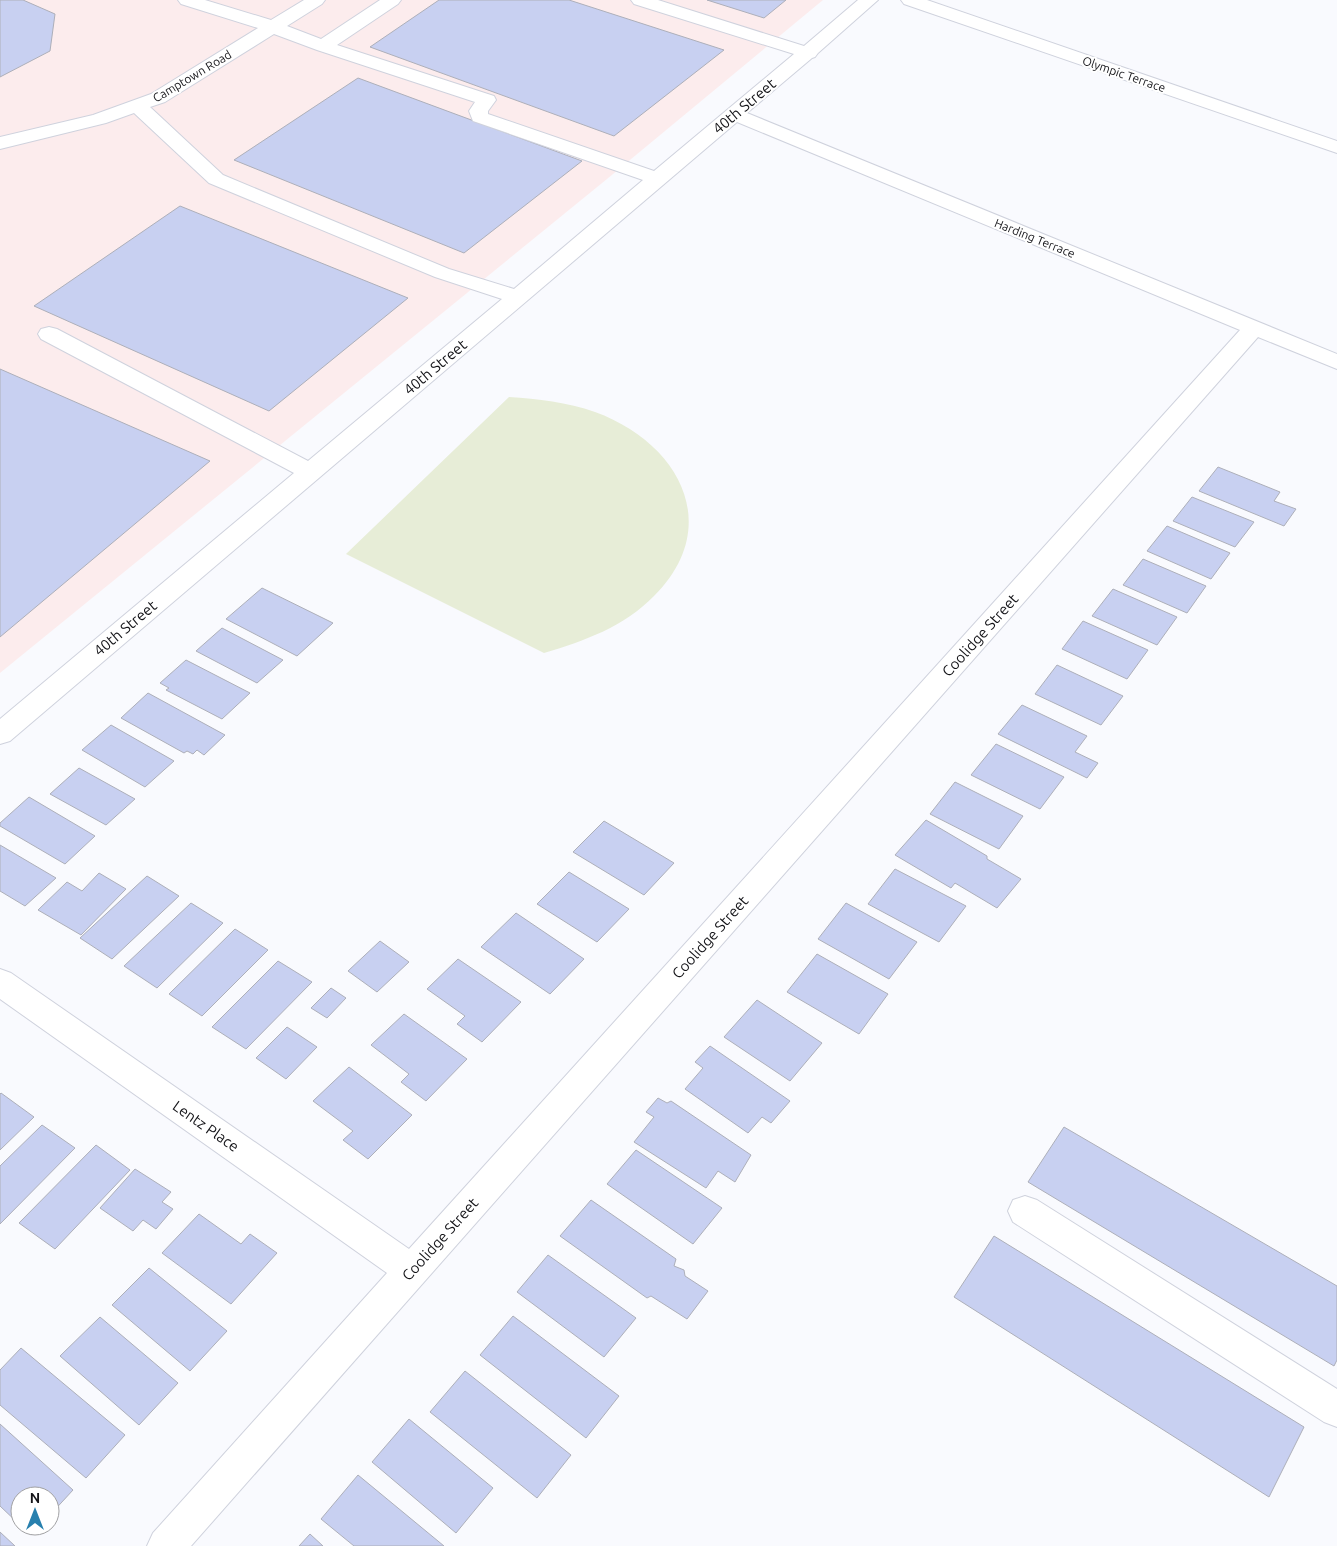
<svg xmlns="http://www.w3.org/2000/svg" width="1337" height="1546" viewBox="0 0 1337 1546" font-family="Ubuntu,sans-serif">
	<rect width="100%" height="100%" fill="#f9fafe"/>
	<!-- industrial -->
	<path fill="#fceced" d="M0,0H823L607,179L0,673Z"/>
	<!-- green -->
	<path fill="#e7edd7" d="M509,397C538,399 567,402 595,412C678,442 725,525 654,596C624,627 584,641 544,653L346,554Z"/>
	<!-- building -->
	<path fill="#c8d0f1" stroke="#adafb9" d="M0,0H23L55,14L50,51L0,77Z
		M439,0H569L724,50L614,136L370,47Z
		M707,0H786L764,18Z
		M358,78L582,161L464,253L234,160Z
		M180,206L408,298L269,411L34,306Z
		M0,369L210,461L0,637Z
		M1218,467L1280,492L1274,501L1296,509L1284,526L1199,491Z
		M1192,497L1254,522L1235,547L1173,521Z
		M1167,526L1230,553L1211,579L1147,551Z
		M1143,559L1206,586L1187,613L1123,585Z
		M262,588L333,623L297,656L226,619Z
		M1113,589L1177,617L1157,645L1092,616Z
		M1083,621L1148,650L1127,679L1062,649Z
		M222,628L283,660L257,683L196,651Z
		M186,660L250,693L222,719L166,690L169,688L160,683Z
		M1057,665L1123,696L1101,725L1035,694Z
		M148,693L225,735L204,755L197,750L193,754L187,751L184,753L121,718Z
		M1022,705L1087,736L1075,752L1098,763L1087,778L998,734Z
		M111,725L174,761L145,787L82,750Z
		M996,744L1064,777L1040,809L971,775Z
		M79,768L135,799L106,825L50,794Z
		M955,782L1023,816L999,849L930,814Z
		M29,797L95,836L65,864L0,826V823Z
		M926,820L987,856V859L1021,879L997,908L955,883L951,888L895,855Z
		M604,821L674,863L644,895L573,852Z
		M0,845L56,878L25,906L0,891Z
		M895,869L966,906L939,942L868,904Z
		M569,872L629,909L597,942L537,904Z
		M99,873L126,889L81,935L38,910L67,882L82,891Z
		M147,876L179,896L112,959L80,938Z
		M191,903L223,923L157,988L124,966Z
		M846,903L917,942L889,979L818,939Z
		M516,913L584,959L550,994L481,947Z
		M235,929L268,950L202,1016L169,994Z
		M380,941L409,962L377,992L348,971Z
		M817,954L888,994L859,1034L787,992Z
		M458,959L521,1002L482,1042L457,1024L465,1016L427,989Z
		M278,961L312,982L246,1049L212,1027Z
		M331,988L346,998L327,1018L311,1008Z
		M757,1000L822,1043L790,1081L724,1037Z
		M404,1014L467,1059L426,1101L401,1082L409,1074L371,1045Z
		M287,1027L317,1047L286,1079L256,1058Z
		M710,1046L790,1101L771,1123L762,1117L748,1133L685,1089L703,1068L695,1062Z
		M349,1067L412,1115L368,1159L343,1140L353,1131L313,1101Z
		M1,1093L34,1117L0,1150V1094Z
		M658,1098L667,1103L671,1101L751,1155L735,1182L718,1171L706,1188L634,1142L654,1117L646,1112Z
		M42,1125L75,1148L0,1224V1166Z
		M1064,1127L1337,1286V1360L1334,1366L1028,1182Z
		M96,1145L130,1170L55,1249L19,1223Z
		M636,1150L722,1208L693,1244L607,1184Z
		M135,1169L171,1192L162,1202L173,1209L156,1229L143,1220L133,1231L100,1208Z
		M591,1200L676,1259L674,1266L684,1270L685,1276L708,1291L687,1319L651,1296L647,1298L560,1236Z
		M199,1214L241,1244L250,1234L277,1253L231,1304L162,1253Z
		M994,1236L1304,1427L1269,1497L954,1297Z
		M548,1255L636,1318L604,1357L517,1292Z
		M149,1268L227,1331L190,1371L112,1305Z
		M513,1316L619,1396L586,1438L480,1355Z
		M100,1317L178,1383L139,1425L60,1356Z
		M21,1348L125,1435L86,1478L0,1405V1370Z
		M465,1371L571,1455L537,1498L430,1412Z
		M409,1419L493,1488L456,1533L372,1462Z
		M0,1424L73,1490L50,1515V1496H20V1525L0,1506Z
		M358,1475L444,1546H354L321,1519Z
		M21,1526H40L31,1535Z
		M0,1532L15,1546H0Z
		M310,1534L323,1546H299Z"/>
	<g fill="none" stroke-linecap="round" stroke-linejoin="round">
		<defs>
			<path id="minor" d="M178,0H205L271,20L304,0H325L322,4L287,26L321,39L380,0H401L398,4L337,45L494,96L496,100L488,111V114L654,171L794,54L634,4L631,0H658L804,46L858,0H878L818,53L815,57L812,58L747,113L1337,354V369L1258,337L191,1546H147L153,1533L387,1273L0,999V969L11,973L409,1249L1240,330L737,122L10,741L0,744V719L294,473L41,339L38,334L41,329L49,327L57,329L308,461L502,299L435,277L209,183L134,113L106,123L0,149V137L93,115L151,94L258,28L181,4ZM274,34L317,50L475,102L469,111L473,121L643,180L514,289L449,269L223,175L150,107L165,102Z
				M901,0H927L1337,141V153L904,4Z
				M1025,1196L1037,1200L1337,1389V1427L1324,1422L1013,1222L1008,1211L1013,1200Z"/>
		</defs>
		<!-- minor casing -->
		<use href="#minor" stroke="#cfd2dd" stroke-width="2"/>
		<!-- minor -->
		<use href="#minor" fill="#fff" fill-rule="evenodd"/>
	</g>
	<g text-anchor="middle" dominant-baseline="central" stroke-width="4" stroke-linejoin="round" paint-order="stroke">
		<!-- far-street labels -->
		<g font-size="12" fill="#141418" stroke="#fff">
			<text transform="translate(1124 74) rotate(19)">Olympic Terrace</text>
			<text transform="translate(192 76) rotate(-31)">Camptown Road</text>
			<text transform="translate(1035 238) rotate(22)">Harding Terrace</text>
		</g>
		<!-- street labels -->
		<g font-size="15" fill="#141418" stroke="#fff">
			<text transform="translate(744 106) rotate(-40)">40th Street</text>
			<text transform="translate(435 367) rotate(-40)">40th Street</text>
			<text transform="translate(125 628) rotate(-40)">40th Street</text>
			<text transform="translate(980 635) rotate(-48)">Coolidge Street</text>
			<text transform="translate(710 937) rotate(-48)">Coolidge Street</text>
			<text transform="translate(206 1126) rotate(35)">Lentz Place</text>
			<text transform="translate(440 1239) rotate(-48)">Coolidge Street</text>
		</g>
	</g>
	<!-- north arrow -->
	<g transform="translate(35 1511)"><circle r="24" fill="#ffffff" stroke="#a1a1a3"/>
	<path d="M0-4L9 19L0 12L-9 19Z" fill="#2880ae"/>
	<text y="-8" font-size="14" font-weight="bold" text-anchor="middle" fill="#141418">N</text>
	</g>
</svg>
